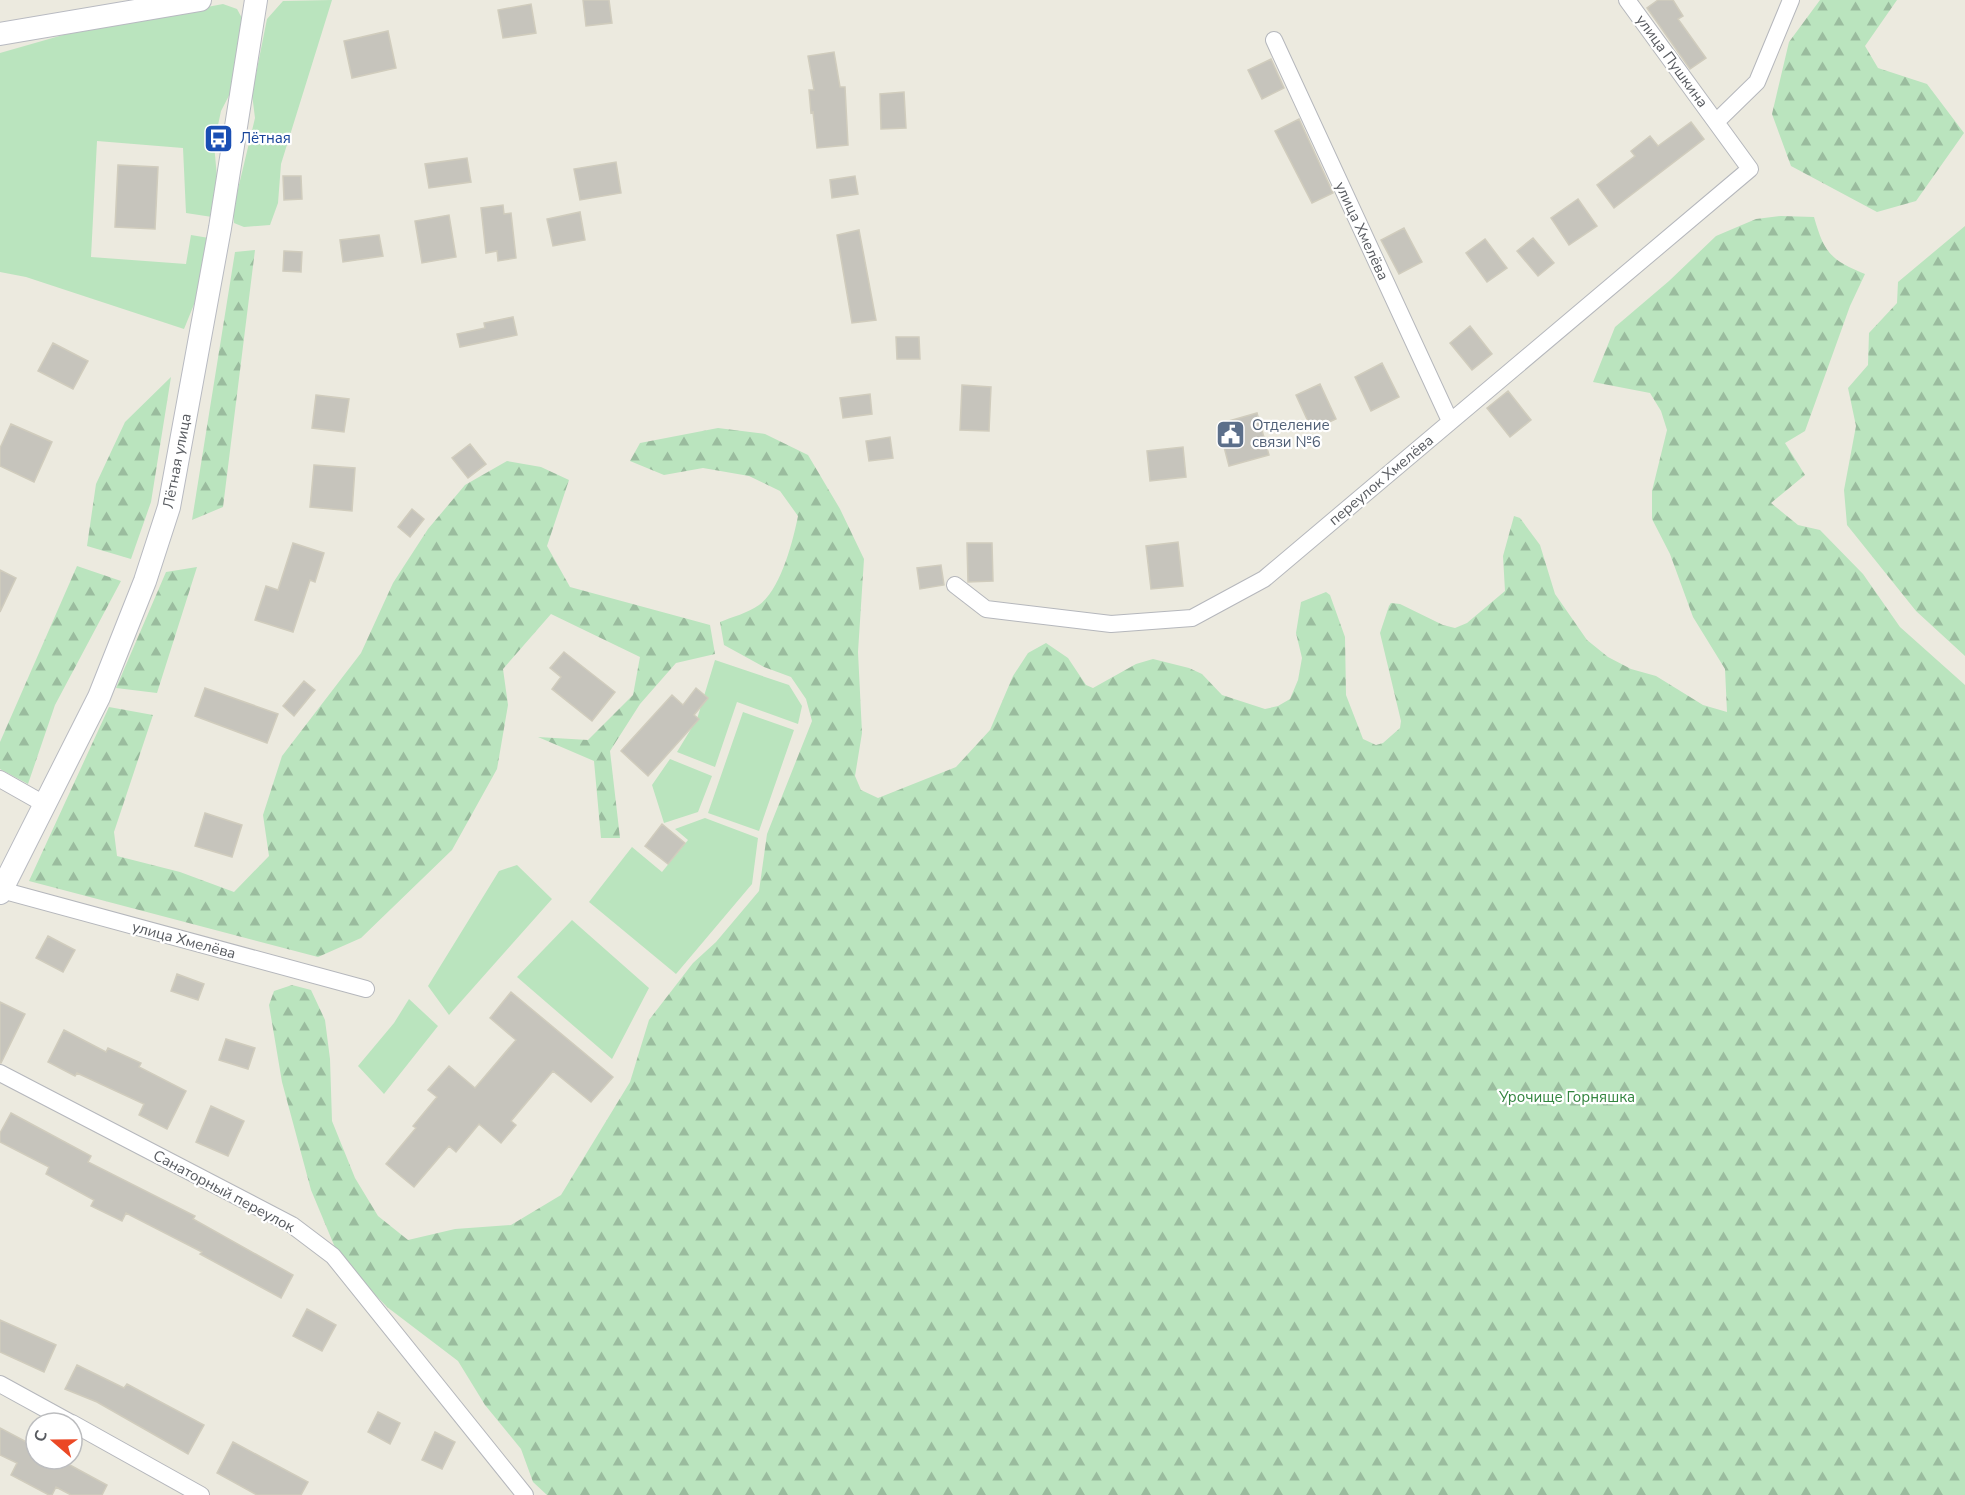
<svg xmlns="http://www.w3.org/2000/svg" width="1965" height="1495" viewBox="0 0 1965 1495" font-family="'Nunito Sans',sans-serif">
	<defs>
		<pattern id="forest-firs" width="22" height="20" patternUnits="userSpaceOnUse" patternTransform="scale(1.5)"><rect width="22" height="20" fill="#bae4be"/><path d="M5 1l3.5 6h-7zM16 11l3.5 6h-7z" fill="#9abc9e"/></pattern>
	</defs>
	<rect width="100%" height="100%" fill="#eceadf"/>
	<!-- green -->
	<path fill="#bae4be" d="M332,0L281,164L278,203L270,225L244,227L234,223L233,210L255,118L252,94L267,19L283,1Z
		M223,4L237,9L243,20L235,84L221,111L214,144L217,177L212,217L186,213L183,148L97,141L91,257L186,264L191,235L209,238L195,302L184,329L26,277L0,272V53L70,33Z
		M715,660L789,685L802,706L798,724L737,702L715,767L677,752L697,719Z
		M743,712L794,730L759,831L708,813Z
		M670,759L712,776L698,812L664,823L652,785Z
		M705,818L758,838L752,884L676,974L589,902L632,847L662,872L688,840L675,829Z
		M517,865L552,899L449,1015L428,986L499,871Z
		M572,920L649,988L612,1059L517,977Z
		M409,999L438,1026L384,1094L358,1066L394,1023Z"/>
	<!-- forest -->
	<path fill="url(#forest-firs)" d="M1820,0H1897L1865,46L1878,68L1927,84L1964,133L1916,201L1877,212L1791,166L1772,114L1789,42Z
		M1781,216L1814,217C1824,252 1830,260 1865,274L1850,306L1805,431L1785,443L1805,475L1771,503L1798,525L1820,530L1863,574L1900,627L1965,685V1495H547L533,1482L521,1449L485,1405L458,1361L387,1307L339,1257L311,1190L282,1082L269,1005L274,991L292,985L311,990L325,1020L330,1059L332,1121L355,1178L378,1216L408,1240L455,1229L511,1225L561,1195L630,1082L649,1020L693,963L716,942L759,891L767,834L812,721L806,699L791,677L764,667L724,645L720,622C732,617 748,613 759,605C781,589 793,541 798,516L780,491L749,476L703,468L664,475L630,461L640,443L718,428L765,434L808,455L840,509L864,559L858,652L862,733L855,776L861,790L878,798L956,767L990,730L1013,676L1028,653L1046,643L1068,658L1086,685L1093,688L1136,664L1153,659L1189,668L1202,674L1222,695L1265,709L1278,706L1290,699L1298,680L1302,658L1296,633L1301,602L1326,592L1330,595L1345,637L1346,695L1363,739L1376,745L1383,743L1400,728L1401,721L1380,633L1389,606L1391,603L1400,604L1443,625L1455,628L1467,623L1505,591L1503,556L1514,516L1520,518L1540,545L1555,594L1587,640L1608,657L1631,669L1656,676L1703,705L1727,712L1725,669L1693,617L1670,554L1652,519V491L1667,430L1661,411L1650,393L1593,382L1615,327L1669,281L1716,236L1756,219Z
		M1965,226V656L1916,611L1847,525L1844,490L1856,426L1848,388L1868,365L1869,333L1897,303L1898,282Z
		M255,250L223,507L192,520L235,252Z
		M171,377L151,502L131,559L87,546L96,484L125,422Z
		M507,461L541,467L569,480L547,546L570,587L710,625L715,654L676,663L640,704L610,751L620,838H601L594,761L538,737L588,740L633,695L640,657L551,614L503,669L508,705L497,769L452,850L361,938L318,957L29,881L109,707L153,715L114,832L117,856L180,872L234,892L269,856L263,815L282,756L361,653L393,583L428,529L465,485Z
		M77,566L121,581L55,705L28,784L0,769V742Z
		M197,567L157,693L116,688L166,572Z"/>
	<!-- building -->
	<path fill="#c6c4bc" stroke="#d0ccbd" stroke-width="1.5" d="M583,0H609L612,23L586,26Z
		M1658,0H1673L1683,16L1678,19L1706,58L1690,69L1647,8Z
		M531,4L536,33L503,38L498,10Z
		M388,31L396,68L352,78L344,41Z
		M834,52L840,87H845L848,145L817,148L813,112L811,113L809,90H814L808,56Z
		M1271,59L1284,88L1262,99L1248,70Z
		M904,92L906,128L881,129L880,94Z
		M1299,119L1333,193L1312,203L1275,131Z
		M1691,122L1704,139L1614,208L1597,185L1635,156L1631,151L1650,136L1658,146Z
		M467,158L471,182L429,188L425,164Z
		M616,162L621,193L580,200L574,169Z
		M118,165L158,167L155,229L115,227Z
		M283,176H301L302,199L284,200Z
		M855,176L858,194L832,198L830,180Z
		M1578,199L1597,226L1569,245L1551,218Z
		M503,205L504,214L511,213L516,258L498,261L497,251L486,253L481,208Z
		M580,212L585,240L553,246L547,219Z
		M449,215L456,257L422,263L415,221Z
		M1404,228L1422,262L1399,274L1381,240Z
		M859,230L876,320L852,323L837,235Z
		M379,235L383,256L343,262L340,240Z
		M1533,238L1554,263L1538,276L1517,251Z
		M1485,239L1507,268L1487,282L1466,253Z
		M284,251L302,252L301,272L283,271Z
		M513,317L517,335L460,347L457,334L485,328L484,323Z
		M1470,326L1492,354L1472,370L1450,343Z
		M896,337H919L920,359H897Z
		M53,343L88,361L73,389L38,371Z
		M1382,363L1399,397L1371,411L1355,377Z
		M1320,384L1336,419L1312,430L1296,395Z
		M962,385L991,387L989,431L960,430Z
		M1508,391L1531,420L1510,437L1487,408Z
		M870,394L872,414L843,418L840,398Z
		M316,395L349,399L344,432L312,428Z
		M1257,413L1269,455L1229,466L1218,424Z
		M11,424L52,442L34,482L0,466V448Z
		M890,437L893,458L869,461L866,441Z
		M470,444L486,464L468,478L452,458Z
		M1183,447L1186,477L1150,481L1147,451Z
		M314,465L355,468L352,511L310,507Z
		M412,509L424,519L410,537L398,527Z
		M1178,542L1183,586L1151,589L1146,546Z
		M293,543L324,553L315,582L310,580L293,632L255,620L266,586L278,590Z
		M967,543H992L993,581L968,582Z
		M941,565L944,585L920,589L917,568Z
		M0,570L16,578L0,612Z
		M564,652L615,692L592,721L552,689L561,677L550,668Z
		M304,681L315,690L294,716L283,706Z
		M205,688L278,714L267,743L195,716Z
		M696,688L708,698L694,715L699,719L648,776L621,751L672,695L683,705Z
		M205,813L242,825L232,857L195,846Z
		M662,824L685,843L668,864L645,846Z
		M48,936L75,950L63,972L36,958Z
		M177,974L204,984L198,1000L171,991Z
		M511,992L613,1077L591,1102L553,1071L511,1121L516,1125L501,1143L479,1124L456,1152L449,1146L414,1187L386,1164L416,1128L413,1126L437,1097L428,1090L449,1066L475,1088L516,1040L490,1018Z
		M0,1002L25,1014L1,1063H0Z
		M64,1030L106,1052L108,1048L141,1063L139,1067L186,1091L167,1129L139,1115L144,1104L77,1073L75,1076L48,1062Z
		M226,1039L255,1048L248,1069L219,1060Z
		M211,1106L244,1121L228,1156L196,1142Z
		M11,1113L91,1156L88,1162L195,1216L193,1219L293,1275L281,1298L200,1254L202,1252L126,1213L122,1221L91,1206L94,1200L46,1174L49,1167L0,1142V1133Z
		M307,1309L336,1325L322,1351L293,1336Z
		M0,1320L56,1345L44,1372L0,1352Z
		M77,1365L124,1388L127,1384L204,1425L188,1454L97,1402L65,1389Z
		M378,1412L400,1423L390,1444L368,1432Z
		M0,1428L36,1447V1459H59L107,1485L102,1495H71L56,1487L52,1495H49L11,1475L17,1463L0,1455Z
		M435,1432L455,1442L442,1469L422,1460Z
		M233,1442L308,1482L301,1495H257L217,1473Z"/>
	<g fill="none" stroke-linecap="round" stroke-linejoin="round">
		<defs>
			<path id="street" d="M1274,40L1450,421
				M1716,122L1757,82L1791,0
				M955,585L986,609L1111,624L1192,618L1264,579L1750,169L1627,0
				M0,779L46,805
				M1,890L366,989
				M0,1073L292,1225L333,1256L525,1495
				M0,1384L71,1423
				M72,1423L201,1495"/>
			<path id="secondary" d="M0,34L200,0
				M0,893L99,697L145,581L169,507L220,228L256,0"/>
		</defs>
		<!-- street casing -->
		<use href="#street" stroke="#b5b7bc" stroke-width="18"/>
		<!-- secondary casing -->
		<use href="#secondary" stroke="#b8bac1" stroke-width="24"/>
		<!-- street -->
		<use href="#street" stroke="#fff" stroke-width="16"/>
		<!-- secondary -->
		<use href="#secondary" stroke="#fff" stroke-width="22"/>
	</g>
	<!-- icons -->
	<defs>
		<symbol id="bus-square" viewBox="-11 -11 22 22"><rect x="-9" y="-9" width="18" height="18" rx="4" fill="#1a4fb4" stroke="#fff"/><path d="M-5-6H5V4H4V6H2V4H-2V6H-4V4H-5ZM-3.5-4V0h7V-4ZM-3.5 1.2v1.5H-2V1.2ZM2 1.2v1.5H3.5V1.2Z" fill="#fff"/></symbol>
		<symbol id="civic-square" viewBox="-11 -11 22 22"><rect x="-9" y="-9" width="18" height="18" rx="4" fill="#5c6f8a" stroke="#fff"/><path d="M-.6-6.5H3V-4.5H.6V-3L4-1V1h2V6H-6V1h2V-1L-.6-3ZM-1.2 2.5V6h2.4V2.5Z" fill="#fff"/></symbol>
	</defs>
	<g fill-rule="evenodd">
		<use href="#bus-square" x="202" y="122" width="33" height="33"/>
		<use href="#civic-square" x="1214" y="418" width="33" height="33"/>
	</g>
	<g text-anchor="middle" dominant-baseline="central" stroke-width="4.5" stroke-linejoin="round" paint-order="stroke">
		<!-- street labels -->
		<g font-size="15" fill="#585b60" stroke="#fff">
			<text transform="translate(1672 61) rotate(54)">улица Пушкина</text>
			<text transform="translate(1362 231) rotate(65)">улица Хмелёва</text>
			<text transform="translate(177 461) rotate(-79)">Лётная улица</text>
			<text transform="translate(1381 480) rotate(-40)">переулок Хмелёва</text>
			<text transform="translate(184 940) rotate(15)">улица Хмелёва</text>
			<text transform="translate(224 1191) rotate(28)">Санаторный переулок</text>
		</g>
		<!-- transit labels -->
		<g font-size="15" fill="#164399" stroke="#fff" text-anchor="start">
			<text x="240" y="138">Лётная</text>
		</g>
		<!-- service labels -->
		<g font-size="15" fill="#4e5e75" stroke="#fff" text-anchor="start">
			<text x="1252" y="425">Отделение<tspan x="1252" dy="17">связи №6</tspan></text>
		</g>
		<!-- park labels -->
		<g font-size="15" fill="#33853f" stroke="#fff">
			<text x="1567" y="1097">Урочище Горняшка</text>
		</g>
	</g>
	<!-- north arrow -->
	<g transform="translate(54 1441) rotate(290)"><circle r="28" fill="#ffffff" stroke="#bcbdbf" stroke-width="1.5"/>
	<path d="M0-4.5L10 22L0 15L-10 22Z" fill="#eb4825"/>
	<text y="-9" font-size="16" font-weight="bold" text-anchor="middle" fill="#585b60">С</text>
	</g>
</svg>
